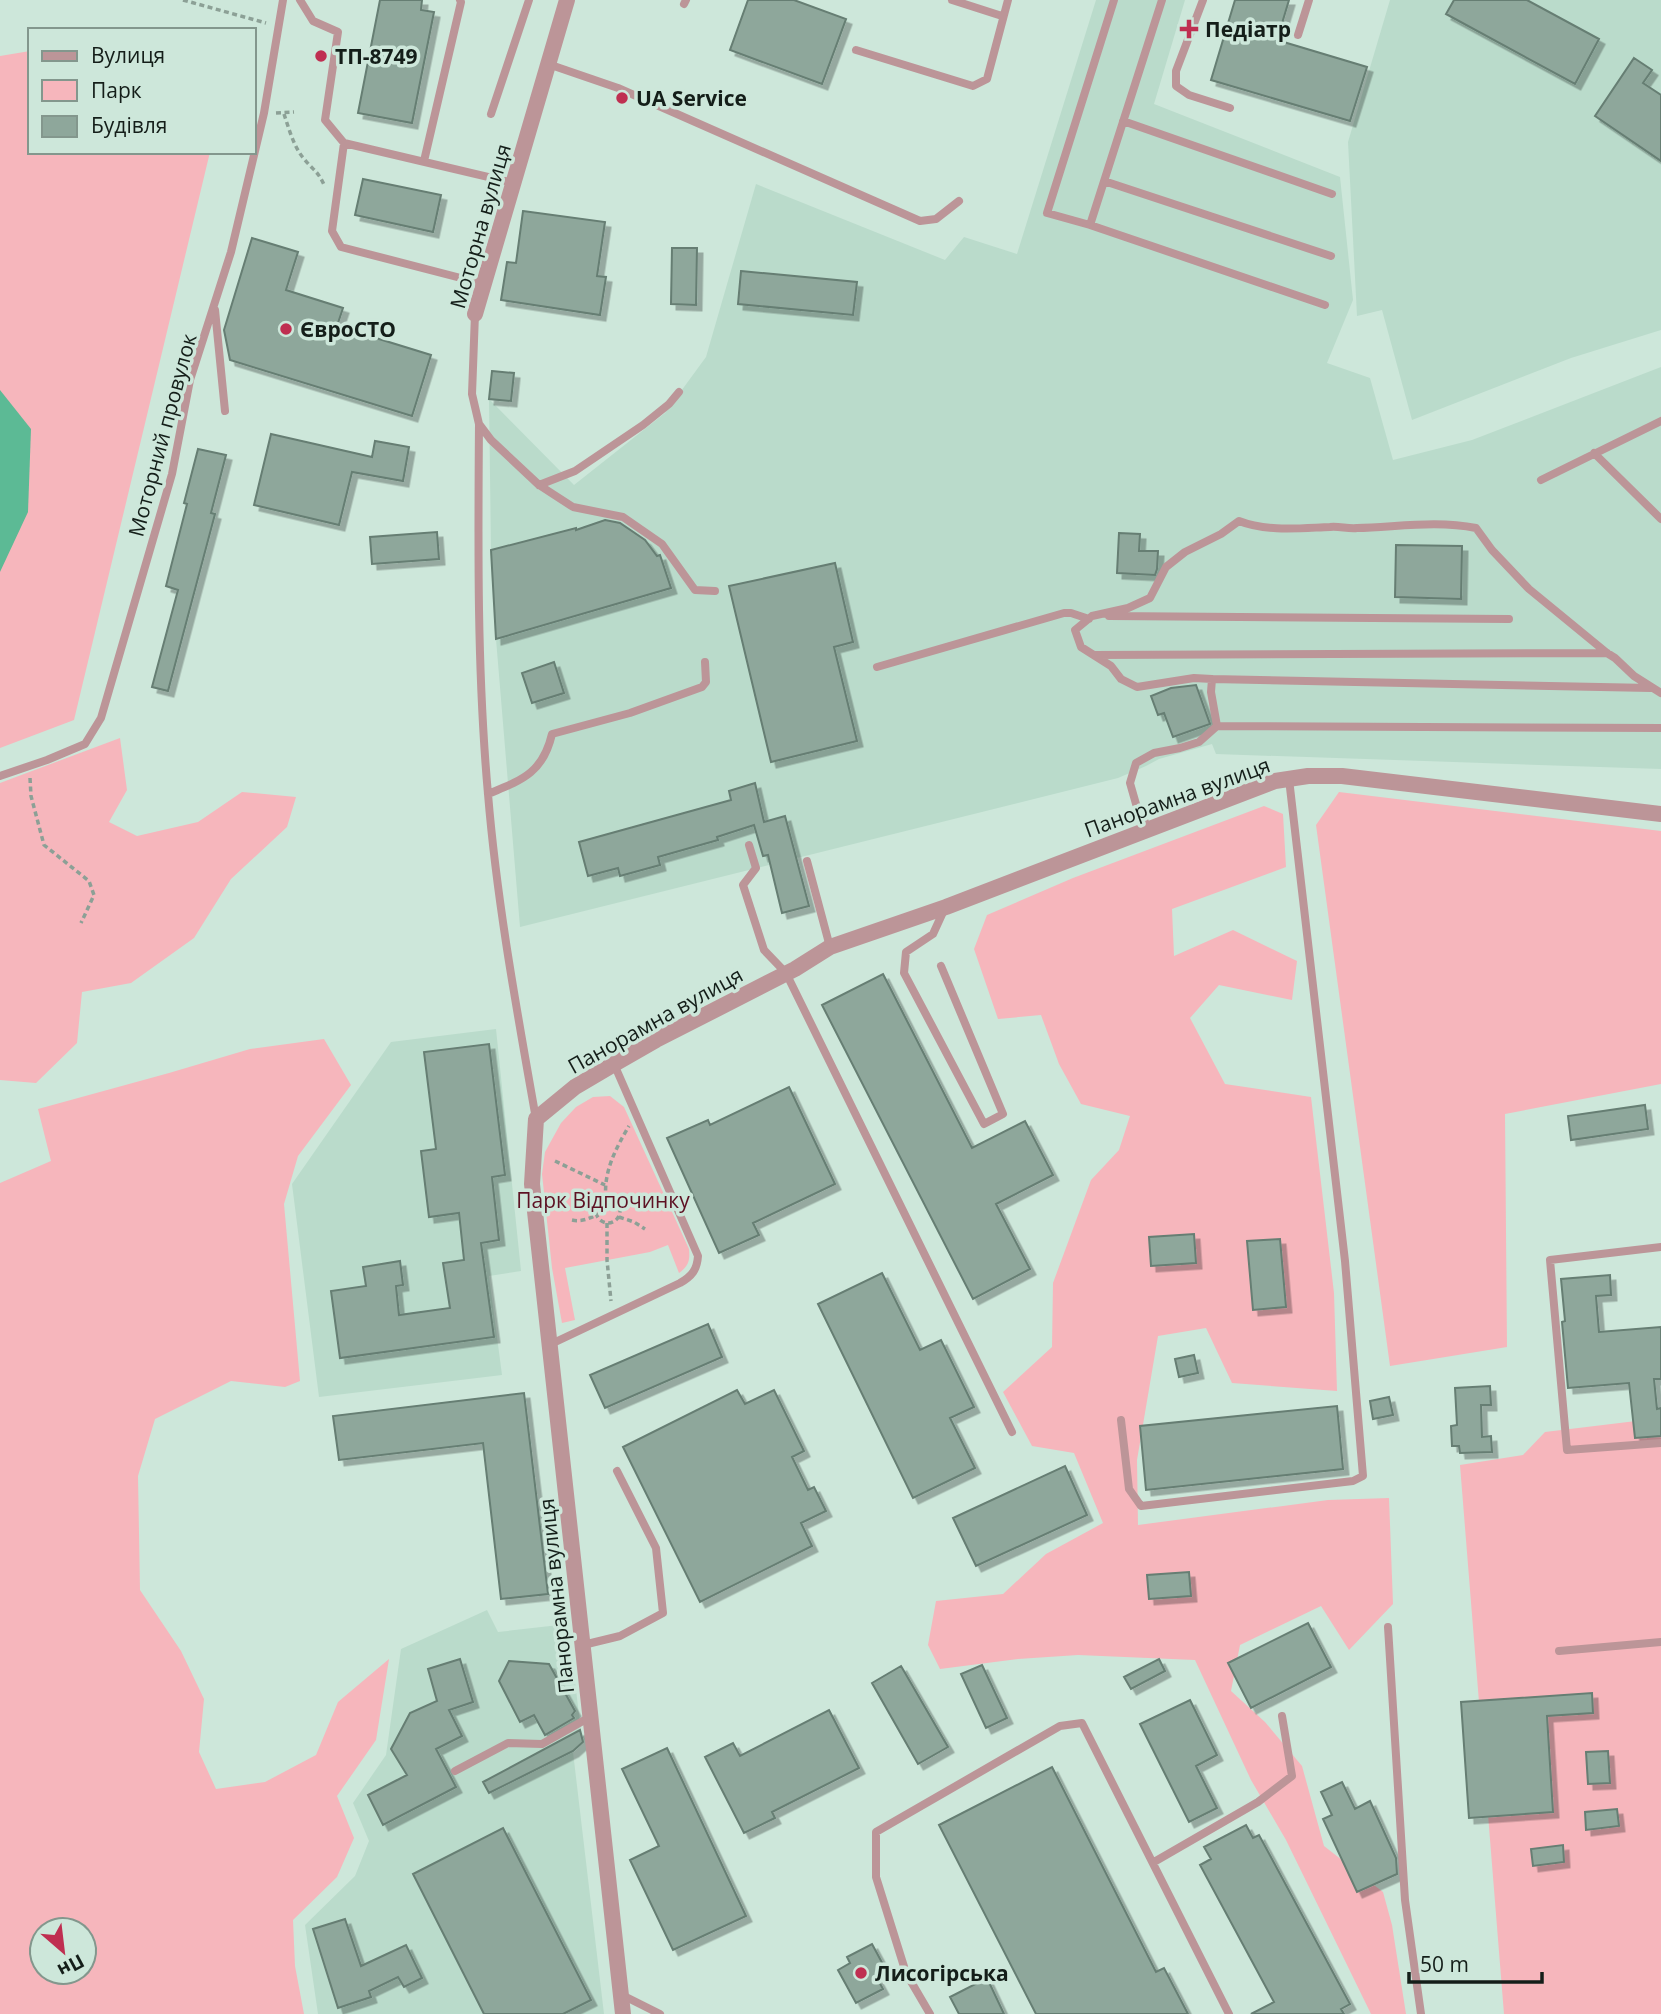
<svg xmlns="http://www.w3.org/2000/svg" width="1661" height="2014" viewBox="0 0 1661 2014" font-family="'Open Sans',sans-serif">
	<defs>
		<filter id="shadow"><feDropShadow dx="5.5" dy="5.5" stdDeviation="0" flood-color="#0004"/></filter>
	</defs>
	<rect width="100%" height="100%" fill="#cde7da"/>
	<!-- built -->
	<path fill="#badbcb" d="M1096,0H1185L1154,104L1340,177L1353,300L1327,363L1370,378L1393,460L1472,440L1661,367V769L1216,754L1212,744L1159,759L1146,766L1118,778L520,927L496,639L491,550L489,399L574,485L665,413L706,357L756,184L945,260L964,237L1017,254Z
		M1390,0H1661V330L1571,358L1412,420L1382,310L1357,316L1348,142Z
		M496,1029L521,1271L489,1276L502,1375L319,1397L292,1184L391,1042Z
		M487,1610L498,1632L568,1624L581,1731L585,1739L573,1752L604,2014H318L305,1925L355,1876L369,1841L353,1803L386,1755L401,1649Z"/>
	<!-- green -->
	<path fill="#f6b6bc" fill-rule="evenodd" d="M30,51V152H210L74,720L0,748V56Z
		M120,738L127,790L109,822L137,836L198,822L242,792L296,797L287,827L231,879L194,938L131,983L82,992L77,1043L36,1083L0,1080V783Z
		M1339,792L1661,831V1084L1505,1114L1507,1347L1390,1366L1316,825Z
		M1264,806L1283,814L1286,867L1172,909L1174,956L1233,930L1297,961L1292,1000L1219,985L1190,1018L1225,1084L1311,1097L1334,1293L1337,1391L1232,1383L1206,1328L1158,1336L1137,1460L1138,1525L1328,1500L1389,1498L1393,1604L1349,1650L1321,1606L1240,1645L1231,1691L1265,1722L1302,1766L1324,1846L1383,1892L1392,1925L1406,2014H1371L1286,1840L1251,1780L1195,1660L1078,1655L1018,1659L940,1669L928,1645L936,1601L1003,1594L1046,1554L1103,1523L1074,1453L1032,1446L1003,1392L1052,1347L1053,1283L1091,1180L1119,1150L1130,1116L1081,1104L1059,1064L1041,1015L998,1019L974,949L987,915L1073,878Z
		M324,1039L351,1085L298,1156L284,1204L300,1381L285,1387L231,1381L155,1419L138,1476L140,1590L181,1651L204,1699L199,1752L216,1789L265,1782L316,1755L338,1702L389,1659L376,1740L337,1796L354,1838L337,1877L293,1920L295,1966L304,2014H0V1183L51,1161L38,1109L169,1073L250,1049ZM42,1930H84V1972H42Z
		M610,1096L624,1107L689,1249C690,1260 689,1266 679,1273L668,1245L650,1252L565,1268L575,1320L562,1323L552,1268L542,1174L545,1152L561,1123L576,1107L593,1097Z
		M1661,1418V2014H1504L1460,1465L1523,1455L1545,1432Z"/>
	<!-- water -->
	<path fill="#5cba95" d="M0,390L31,429L28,512L0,572Z"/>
	<!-- building -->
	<path fill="#8ea79b" stroke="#667e73" stroke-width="2" filter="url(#shadow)" d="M380,0H422L421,10L434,12L412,123L358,113Z
		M748,0H794L846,19L822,84L730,50Z
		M1235,0H1289L1277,40L1367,67L1350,121L1211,80Z
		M1454,0H1527L1599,39L1575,84L1446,14Z
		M1634,58L1652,70L1643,83L1661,95V161L1595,116Z
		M363,179L441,195L433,232L355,215Z
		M523,211L605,222L597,276L606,277L600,315L501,300L507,262L516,263Z
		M252,238L298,252L286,290L343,308L337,326L431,355L412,416L230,360L224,330Z
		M672,248H697L696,305L671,304Z
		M741,271L857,282L853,315L738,304Z
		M492,371L514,373L511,401L489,399Z
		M271,434L372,457L375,441L409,447L403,481L352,472L339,525L254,505Z
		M198,449L226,455L211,513L215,514L168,691L152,687L178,590L166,586L187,504L184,503Z
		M605,520L620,523L645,540L657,556L660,555L671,588L496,639L491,550L576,528V530Z
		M437,532L439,559L372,564L370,537Z
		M1119,533L1140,534L1139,551H1158L1157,569L1155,575L1117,573Z
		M1396,545L1462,546L1461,599L1395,597Z
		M835,563L853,642L834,647L857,741L771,762L729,586Z
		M554,662L564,693L532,703L522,673Z
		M1196,685L1210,724L1173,737L1164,713L1158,715L1151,696L1171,688Z
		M755,783L764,822L785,816L809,906L782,913L768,855L763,856L754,825L717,837L718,840L658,857L660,865L620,876L618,868L588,876L579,842L731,800L729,791Z
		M883,974L972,1148L1025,1121L1053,1175L996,1204L1030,1269L973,1299L822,1005Z
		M489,1044L505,1175L492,1177L499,1240L481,1243L494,1337L340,1358L331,1291L366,1286L363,1267L400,1261L403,1285L396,1286L399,1315L450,1308L443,1263L464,1260L459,1213L429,1217L421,1151L436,1149L424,1052Z
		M789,1087L835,1184L753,1223L759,1235L719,1253L667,1138L708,1120L710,1125Z
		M1645,1105L1648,1129L1571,1140L1568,1116Z
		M1194,1234L1196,1263L1151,1266L1149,1237Z
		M1280,1239L1286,1307L1253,1310L1247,1241Z
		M882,1273L920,1350L941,1340L974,1407L950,1418L975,1468L913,1498L818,1304Z
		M1610,1275L1611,1295L1596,1296L1599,1332L1661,1327V1379H1654L1657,1409L1661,1408V1436L1635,1438L1629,1383L1568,1388L1562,1322L1565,1321L1561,1279Z
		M708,1324L722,1357L605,1408L590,1375Z
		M1194,1355L1198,1373L1179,1377L1175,1359Z
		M1490,1386L1491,1405H1481L1482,1437L1491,1436L1492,1452L1460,1453L1459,1446H1452L1451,1426L1457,1425L1455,1388Z
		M737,1390L745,1404L774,1390L804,1451L792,1457L808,1490L814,1487L826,1511L801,1523L812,1546L700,1602L623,1447Z
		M524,1393L548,1594L501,1599L483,1443L339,1460L333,1416Z
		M1389,1397L1393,1415L1373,1419L1370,1401Z
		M1337,1406L1343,1469L1146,1490L1140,1426Z
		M1065,1466L1087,1515L976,1566L953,1518Z
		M1189,1572L1191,1596L1149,1599L1147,1575Z
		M1308,1623L1331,1667L1251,1708L1228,1663Z
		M460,1659L473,1702L449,1710L462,1736L436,1749L456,1787L383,1825L368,1795L407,1775L391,1749L410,1713L437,1701L428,1669Z
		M1159,1659L1165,1671L1131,1689L1124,1677Z
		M509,1661L549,1664L575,1711L572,1715L574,1718L545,1735L534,1715L520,1722L499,1681Z
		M982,1665L1007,1718L986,1728L961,1674Z
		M901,1666L948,1747L918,1764L872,1683Z
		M1592,1693L1593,1713L1547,1716L1553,1812L1469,1818L1461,1702Z
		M1190,1700L1217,1755L1196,1766L1217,1808L1189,1822L1140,1724Z
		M829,1710L859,1768L772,1812L775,1818L744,1833L705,1757L733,1743L740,1756Z
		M580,1730L583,1742L573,1751L489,1793L483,1782Z
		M667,1748L746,1916L673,1950L630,1860L659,1846L622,1769Z
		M1608,1751L1610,1783L1588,1784L1586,1752Z
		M1052,1767L1156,1972L1164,1968L1188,2014H1036L939,1825Z
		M1342,1782L1355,1809L1370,1801L1396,1858L1397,1874L1357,1892L1323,1819L1332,1815L1321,1792Z
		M1617,1809L1619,1826L1586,1830L1585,1812Z
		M1246,1825L1253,1838L1259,1835L1350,2004L1341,2009L1344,2014H1251L1274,2002L1200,1865L1211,1859L1204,1847Z
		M503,1828L591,2000L563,2014H484L413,1874Z
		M1563,1845L1564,1862L1533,1866L1531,1849Z
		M345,1919L361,1966L406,1945L422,1978L404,1987L398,1977L369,1991L371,1997L338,2008L313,1929Z
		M872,1944L886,1970L876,1976L883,1989L856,2003L838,1970L850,1963L847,1957Z
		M987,1978L1004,2014H959L950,1997Z"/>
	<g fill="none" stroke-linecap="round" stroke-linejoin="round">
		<!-- path -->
		<path stroke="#8ca096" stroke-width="3.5" stroke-dasharray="5 3.5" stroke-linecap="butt" d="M183,0L266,23
			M276,113L294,112
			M284,114C289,129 294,148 305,160C315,172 318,171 325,187
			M30,778L31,796L44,845L89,881L94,895L81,923
			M555,1161L605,1185
			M596 1211a12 12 0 1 1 24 0a12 12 0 1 1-24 0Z
			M606,1199C603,1172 616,1148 629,1126
			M619,1217L634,1222L645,1229
			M572,1220C581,1222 588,1219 597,1215
			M607,1223V1260L611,1301"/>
		<!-- lane -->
		<path stroke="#bc9598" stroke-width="8" d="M300,0L313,21L338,32L325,120L344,143L514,183
			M952,0L1002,16
			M1114,0L1047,213L1090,225L1325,305
			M1203,0L1176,71V86L1189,95L1230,108
			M684,4L686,0
			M1298,35L1309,0
			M856,50L973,86L987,79L1008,0
			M548,64L618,88L920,221L936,219L959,201
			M491,114L529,0
			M1123,121L1332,194
			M344,143L332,231L341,247L484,284
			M424,161L461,2L460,0
			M1104,181L1331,256
			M1090,225L1162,0
			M215,310L225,411
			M475,314L472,394L479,424L491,440L539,485L573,507L623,517L662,544L695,590L715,591
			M479,424C478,547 477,671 488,794C497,903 517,1011 536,1119
			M1594,453L1661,519
			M1541,480L1661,421
			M539,485L575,471L643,425L669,404L679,392
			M1109,616L1509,619
			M1095,655L1607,653
			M877,667L1064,613H1071L1089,619
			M1212,679L1651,688
			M1217,726L1661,728
			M0,776L47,760L85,744L101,718L172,474L190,380L231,252L264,113L283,0
			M488,794C522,780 543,773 552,734L630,713L702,687L706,682L705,662
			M1149,830L1136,804L1130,783L1136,763L1154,753L1180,748L1199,742L1217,726L1211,692L1212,679L1194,678L1137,687L1121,679L1111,666L1081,647L1075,630L1092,616L1128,608L1150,598L1166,567L1185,552L1221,534L1239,521C1267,532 1301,528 1330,527C1339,526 1348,529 1357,528C1397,527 1437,520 1476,528L1492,550L1529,589L1607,653L1615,658L1634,676L1661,693
			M749,845L756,868L743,885L764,950L786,973L1012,1432
			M807,861L830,947
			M941,966L1003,1114L984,1124L904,973L906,952L933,934L944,910
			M1661,1247L1550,1260L1567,1450L1661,1443
			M549,1345L680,1283C692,1276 697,1270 698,1256L614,1064
			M1121,1420L1129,1489L1141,1506L1353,1481L1363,1476L1345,1261L1289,779
			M1388,1627L1405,1900L1421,2014
			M583,1645L620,1636L663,1613L656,1548L617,1471
			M1559,1651L1661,1642
			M455,1771L508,1743L542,1744L590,1717
			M1154,1862L1258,1802L1292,1776L1282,1716
			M622,1995L660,2014
			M930,2014L906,1973L876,1877V1832L1060,1726L1082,1723L1229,2014"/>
		<!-- street -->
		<path stroke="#bc9598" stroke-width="16" d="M475,314L567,0
			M623,2014L532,1184L536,1119L575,1087L614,1064L656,1040L795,969L830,947L946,907L1275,781L1308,776H1342L1661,814"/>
	</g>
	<!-- markers -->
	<g fill="#bf2f51" stroke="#cde7da" stroke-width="2.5">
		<path d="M1185.5 18.5h7v7h7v7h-7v7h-7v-7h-7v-7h7z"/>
		<circle cx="321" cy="56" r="7"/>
		<circle cx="622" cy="98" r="7"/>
		<circle cx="286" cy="329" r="7"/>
		<circle cx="861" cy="1973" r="7"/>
	</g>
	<g text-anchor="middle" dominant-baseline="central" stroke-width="7" stroke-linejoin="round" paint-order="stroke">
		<!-- poi labels -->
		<g font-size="21" font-weight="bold" fill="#141e19" stroke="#cde7da" text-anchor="start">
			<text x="1205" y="29">Педіатр</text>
			<text x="335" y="56">ТП-8749</text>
			<text x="636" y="98">UA Service</text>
			<text x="300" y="329">ЄвроСТО</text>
			<text x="875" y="1973">Лисогірська</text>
		</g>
		<!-- street labels -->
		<g font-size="21" fill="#141e19" stroke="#cde7da">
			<text transform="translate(480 226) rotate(-74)">Моторна вулиця</text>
			<text transform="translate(162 435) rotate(-75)">Моторний провулок</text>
			<text transform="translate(1177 797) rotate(-20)">Панорамна вулиця</text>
			<text transform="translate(655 1020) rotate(-29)">Панорамна вулиця</text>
			<text transform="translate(556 1596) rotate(-96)">Панорамна вулиця</text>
		</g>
		<!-- park labels -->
		<g font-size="21" fill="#5d1123" stroke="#cde7da">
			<text x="603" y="1200">Парк Відпочинку</text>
		</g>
	</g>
	<!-- legend -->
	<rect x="28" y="28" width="228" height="126" fill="#cde7da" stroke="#83978d" stroke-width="2"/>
	<rect x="42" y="51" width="35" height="10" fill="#bc9598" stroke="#83978d" stroke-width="2"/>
	<text x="91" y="63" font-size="21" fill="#141e19">Вулиця</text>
	<rect x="42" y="80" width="35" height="21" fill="#f6b6bc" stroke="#83978d" stroke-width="2"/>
	<text x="91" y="98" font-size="21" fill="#141e19">Парк</text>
	<rect x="42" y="116" width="35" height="21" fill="#8ea79b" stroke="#83978d" stroke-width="2"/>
	<text x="91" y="133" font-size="21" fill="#141e19">Будівля</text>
	<!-- north arrow -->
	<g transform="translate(63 1951) rotate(152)"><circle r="33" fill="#cde7da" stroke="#83978d" stroke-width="2"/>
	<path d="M0-5L12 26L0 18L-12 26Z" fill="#bf2f51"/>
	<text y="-10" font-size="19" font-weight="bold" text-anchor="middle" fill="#141e19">Пн</text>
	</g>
	<!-- scale -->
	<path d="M1409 1972v10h133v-10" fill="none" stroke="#141e19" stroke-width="3.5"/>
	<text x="1420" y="1972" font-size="21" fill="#141e19" stroke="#cde7da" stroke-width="5" paint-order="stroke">50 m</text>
</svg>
